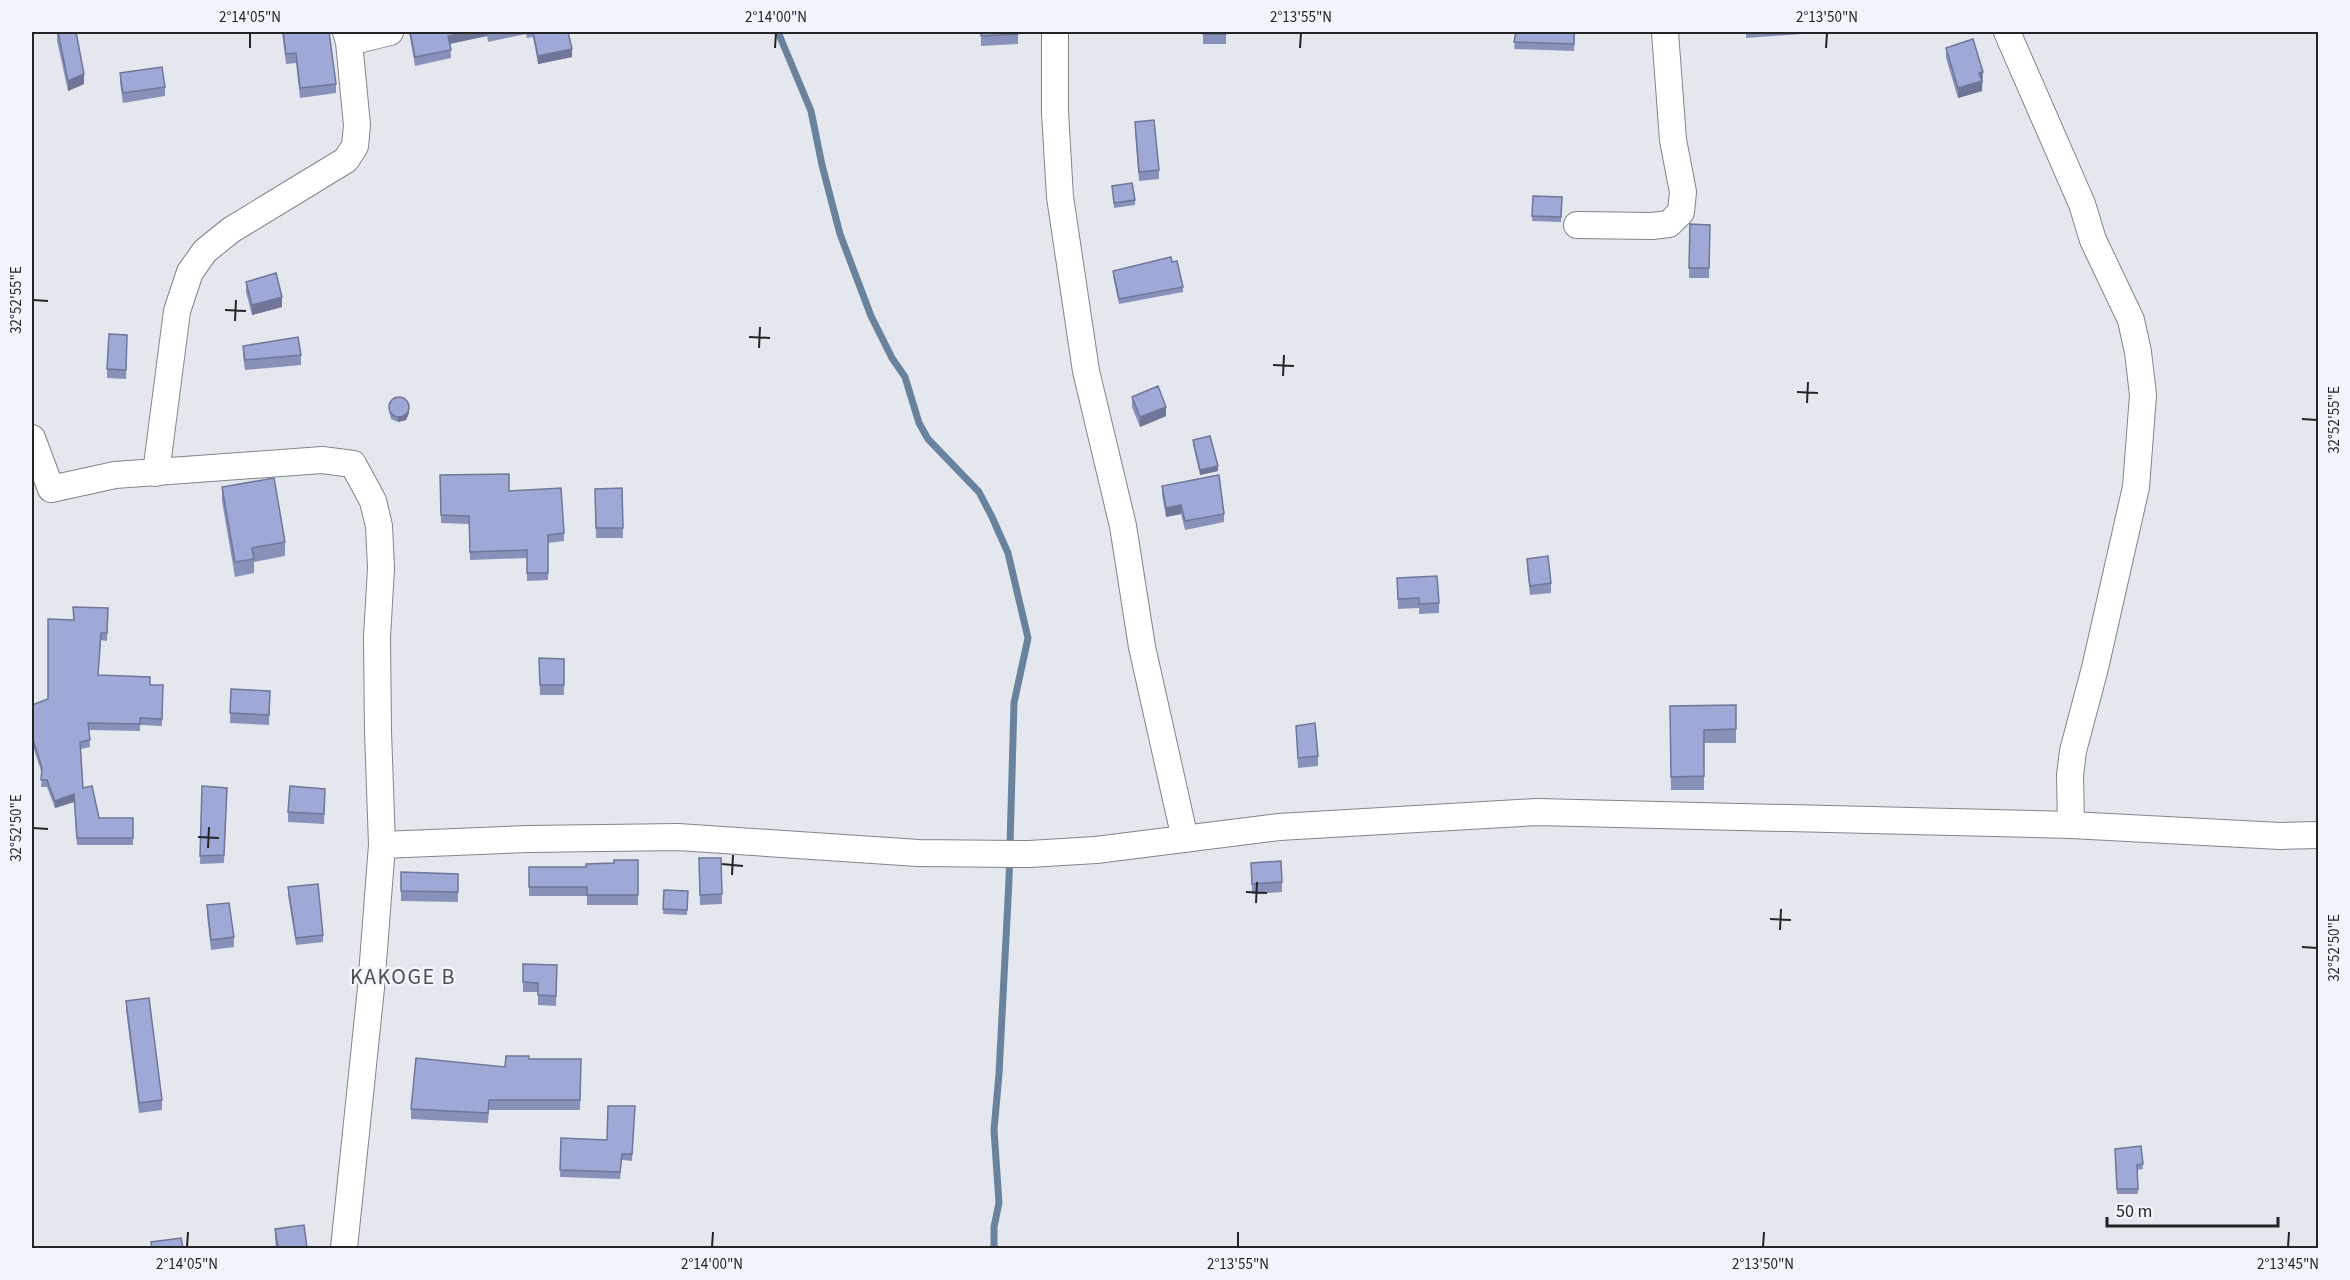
<svg xmlns="http://www.w3.org/2000/svg" width="2350" height="1280" viewBox="0 0 2350 1280" font-family="'Source Sans 3',sans-serif">
	<rect width="100%" height="100%" fill="#e5e7ee"/>
	<g fill="none" stroke-linecap="round" stroke-linejoin="round">
		<!-- stream -->
		<path stroke="#69839f" stroke-width="7" d="M778,32L811,111L822,165L840,234L871,316L892,358L905,377L919,423L928,439L979,492L992,517L1008,553L1028,638L1014,703L1009,880L999,1074L994,1130L999,1203L994,1227V1248"/>
		<defs>
			<path id="street" d="M1055,32V112L1060,197L1086,371L1123,526L1142,647L1185,839
				M2007,32L2082,204L2093,240L2131,320L2138,352L2143,395L2136,487L2095,668L2073,751L2070,775L2071,825
				M349,42L390,32
				M1577,225L1652,226L1669,224L1681,212L1683,192L1673,140L1665,32
				M32,438L51,489L115,475L322,460L353,464L373,501L379,526L381,568L377,637L378,731L382,845L371,988L344,1248
				M156,473L177,311L190,272L205,251L231,230L346,160L355,146L357,125L349,42L346,32
				M382,845L528,839L678,837L918,853L1029,854L1096,850L1279,827L1537,812L2071,825L2280,836L2318,835"/>
		</defs>
		<!-- street casing -->
		<use href="#street" stroke="#82848a" stroke-width="28"/>
		<!-- street -->
		<use href="#street" stroke="#fff" stroke-width="26"/>
	</g>
	<!-- wall -->
	<path fill="#8891ba" d="M57,32L84,84L68,91L57,41Z
		M282,32H329L336,84V93L300,98L296,63L286,64Z
		M409,32H568L572,57L538,64L533,37L527,38L526,34L488,42L487,36L450,44L451,58L415,66Z
		M981,32H1018V44L981,46Z
		M1203,32H1226V44H1203Z
		M1516,32H1575L1574,51L1514,49Z
		M1746,32H1814V33L1746,38Z
		M1946,48L1983,82H1982V91L1958,98L1946,58Z
		M120,73L165,87V96L123,103L120,83Z
		M1135,122L1159,170V179L1139,181L1135,132Z
		M1112,186L1135,200V205L1114,208Z
		M1533,196L1562,197L1561,222L1532,221Z
		M1690,224L1710,225L1709,278H1689Z
		M1172,262L1183,287V292L1119,304L1113,276V271Z
		M246,282L282,307L252,315L246,292Z
		M127,335L126,379L107,378V369Z
		M243,346L301,355V365L245,370L243,356Z
		M1132,397L1166,416L1140,427L1132,407Z
		M389,406L409,413L406,420L398,422L391,419L389,411Z
		M1193,440L1218,471L1200,475L1193,445Z
		M440,475L509,491L564,533V541L548,543V580L527,581V558L470,560L469,524L441,523Z
		M1162,486L1224,514V522L1185,530L1181,514L1166,517L1162,495Z
		M222,487L285,542V556L254,562V573L235,577L222,501Z
		M622,488L623,538H596L595,489Z
		M1527,559L1551,583V593L1530,595L1527,569Z
		M1397,578L1439,603V613L1419,614V608L1398,609Z
		M108,608L107,641L101,640L98,675L150,685H163L162,726L140,725V731L89,730L90,747L81,749L83,788L99,818H133V845H77L74,802L55,808L47,787H41L42,774L32,743V705L48,699L74,620Z
		M539,658L564,659V695H540Z
		M231,689L270,691L269,725L230,723Z
		M1736,705V743H1704V790H1671L1670,706Z
		M1296,726L1318,756V766L1298,768Z
		M202,786L227,788L224,863L200,864Z
		M325,799L324,824L288,822V812Z
		M721,858L722,904L700,905L699,868Z
		M638,860V905H587V896H529V867H586L614,863Z
		M1251,863L1282,882V892L1252,894Z
		M401,872L458,874V902L401,901Z
		M288,887L323,935V942L296,945L288,895Z
		M664,890L688,891L687,915L663,914Z
		M207,905L234,937V947L211,950L207,915Z
		M523,964L557,965L556,1006L538,1005V992H523Z
		M126,1001L162,1100V1110L139,1113L126,1010Z
		M529,1059H581L580,1110H489L488,1123L411,1119V1109L505,1067Z
		M635,1106L632,1161L622,1160L620,1179L560,1177L561,1138L607,1140Z
		M2141,1146L2143,1169L2137,1170L2138,1194H2117L2115,1149Z
		M275,1229L307,1248H276L275,1239Z"/>
	<!-- shaded-wall -->
	<path fill="#6f7697" d="M468,32H487V36L448,44V36Z
		M572,49V57L538,64V56Z
		M1983,72L1982,91L1958,98V88L1979,73Z
		M84,74V84L68,91V81Z
		M282,297V307L252,315V305Z
		M1166,407V416L1140,427V417Z
		M409,408V413L406,420L398,422V417Z
		M1218,466V471L1200,475V470Z
		M1181,505V514L1166,517V508Z
		M74,794V802L55,808V801Z"/>
	<!-- building -->
	<path fill="#9ea9d8" stroke="#6f7697" stroke-width="1.5" d="M58,32H76L84,74L68,81Z
		M283,32H329L336,84L300,88L296,53L286,54Z
		M410,32H468L448,36L451,50L415,57Z
		M533,32H568L572,49L538,56Z
		M981,32H1018V34L981,36Z
		M1203,32H1226V34H1203Z
		M1516,32H1574V44L1514,42Z
		M1973,39L1983,72L1979,73L1982,81L1958,88L1946,48Z
		M162,67L165,87L123,93L120,73Z
		M1154,120L1159,170L1139,172L1135,122Z
		M1132,183L1135,200L1114,203L1112,186Z
		M1533,196L1562,197L1561,217L1532,216Z
		M1690,224L1710,225L1709,268H1689Z
		M1171,257L1172,262L1177,261L1183,287L1119,299L1113,271Z
		M276,273L282,297L252,305L246,282Z
		M109,334L127,335L126,370L107,369Z
		M298,337L301,355L245,360L243,346Z
		M1158,386L1166,407L1140,417L1132,397Z
		M389 407a10 10 0 1 1 20 0a10 10 0 1 1-20 0Z
		M1210,436L1218,466L1200,470L1193,440Z
		M509,474V491L561,488L564,533L548,535V573H527V550L470,552L469,516L441,515L440,475Z
		M1219,475L1224,514L1185,521L1181,505L1166,508L1162,486Z
		M274,478L285,542L252,548L254,559L235,562L222,487Z
		M622,488L623,528H596L595,489Z
		M1548,556L1551,583L1530,586L1527,559Z
		M1437,576L1439,603L1419,604V598L1398,599L1397,578Z
		M73,607L108,608L107,633H101L98,675L150,677V685H163L162,719L140,718V724L88,723L90,740L80,742L83,788L92,786L99,818H133V838H77L74,794L55,801L47,780H41L42,768L32,736V705L48,699V619L74,620Z
		M539,658L564,659V685H540Z
		M231,689L270,691L269,715L230,713Z
		M1736,705V729L1704,730V776L1671,777L1670,706Z
		M1315,723L1318,756L1298,758L1296,726Z
		M202,786L227,788L224,855L200,856Z
		M290,786L325,789L324,814L288,812Z
		M699,858H721L722,894L700,895Z
		M614,860H638V895H587V887H529V867H586V864L614,863Z
		M1281,861L1282,882L1252,884L1251,863Z
		M401,872L458,874V892L401,891Z
		M318,884L323,935L296,938L288,887Z
		M664,890L688,891L687,910L663,909Z
		M229,903L234,937L211,940L207,905Z
		M523,964L557,965L556,996L538,995V983L523,982Z
		M149,998L162,1100L139,1103L126,1001Z
		M506,1056H529V1059H581L580,1100H489L488,1113L411,1109L416,1058L505,1067Z
		M608,1106H635L632,1154H622L620,1172L560,1170L561,1138L607,1140Z
		M2141,1146L2143,1164L2137,1165L2138,1189H2117L2115,1149Z
		M304,1225L307,1248H278L275,1229Z
		M181,1238L183,1248H152L151,1242Z"/>
	<!-- ticks -->
	<path fill="none" stroke="#242427" stroke-width="2" d="M250,48V33M775,48L776,33M1300,48L1301,33M1826,48L1827,33M33,300L48,301M225,310L246,311M235,321L236,300M749,337L770,338M759,348L760,327M1273,365L1294,366M1283,376L1284,355M1797,392L1818,393M1807,403L1808,382M2302,419L2317,420M33,828L48,829M198,837L219,838M208,848L209,827M722,864L743,866M732,875L733,855M1246,892L1267,893M1256,903L1257,882M1770,919L1791,920M1780,930L1781,909M2302,947L2317,948M187,1247L188,1232M712,1247L713,1232M1238,1247V1232M1763,1247L1764,1232M2288,1247L2289,1232"/>
	<g text-anchor="middle" dominant-baseline="central" stroke-width="5" stroke-linejoin="round" paint-order="stroke">
		<!-- quarter labels -->
		<g font-size="22" letter-spacing="1.5" fill="#4b4d52" stroke="#f2f4fb">
			<text x="403" y="977">KAKOGE B</text>
		</g>
	</g>
	<!-- border -->
	<rect width="2350" height="1280" fill="none" stroke="#f2f4fb" stroke-width="66"/>
	<!-- scale -->
	<path d="M2107 1217v9h171v-9" fill="none" stroke="#242427" stroke-width="3"/>
	<text x="2116" y="1217" font-size="18" fill="#242427" stroke="#f2f4fb" stroke-width="4.5" paint-order="stroke">50 m</text>
	<rect x="33" y="33" width="2284" height="1214" fill="none" stroke="#242427" stroke-width="2"/>
	<g font-size="15" text-anchor="middle" fill="#242427">
		<text x="250" y="22">2°14'05"N</text>
		<text x="776" y="22">2°14'00"N</text>
		<text x="1301" y="22">2°13'55"N</text>
		<text x="1827" y="22">2°13'50"N</text>
		<text transform="translate(16 300) rotate(-90)" y="5">32°52'55"E</text>
		<text transform="translate(2334 420) rotate(-90)" y="5">32°52'55"E</text>
		<text transform="translate(16 828) rotate(-90)" y="5">32°52'50"E</text>
		<text transform="translate(2334 948) rotate(-90)" y="5">32°52'50"E</text>
		<text x="187" y="1269">2°14'05"N</text>
		<text x="712" y="1269">2°14'00"N</text>
		<text x="1238" y="1269">2°13'55"N</text>
		<text x="1763" y="1269">2°13'50"N</text>
		<text x="2288" y="1269">2°13'45"N</text>
	</g>
</svg>
